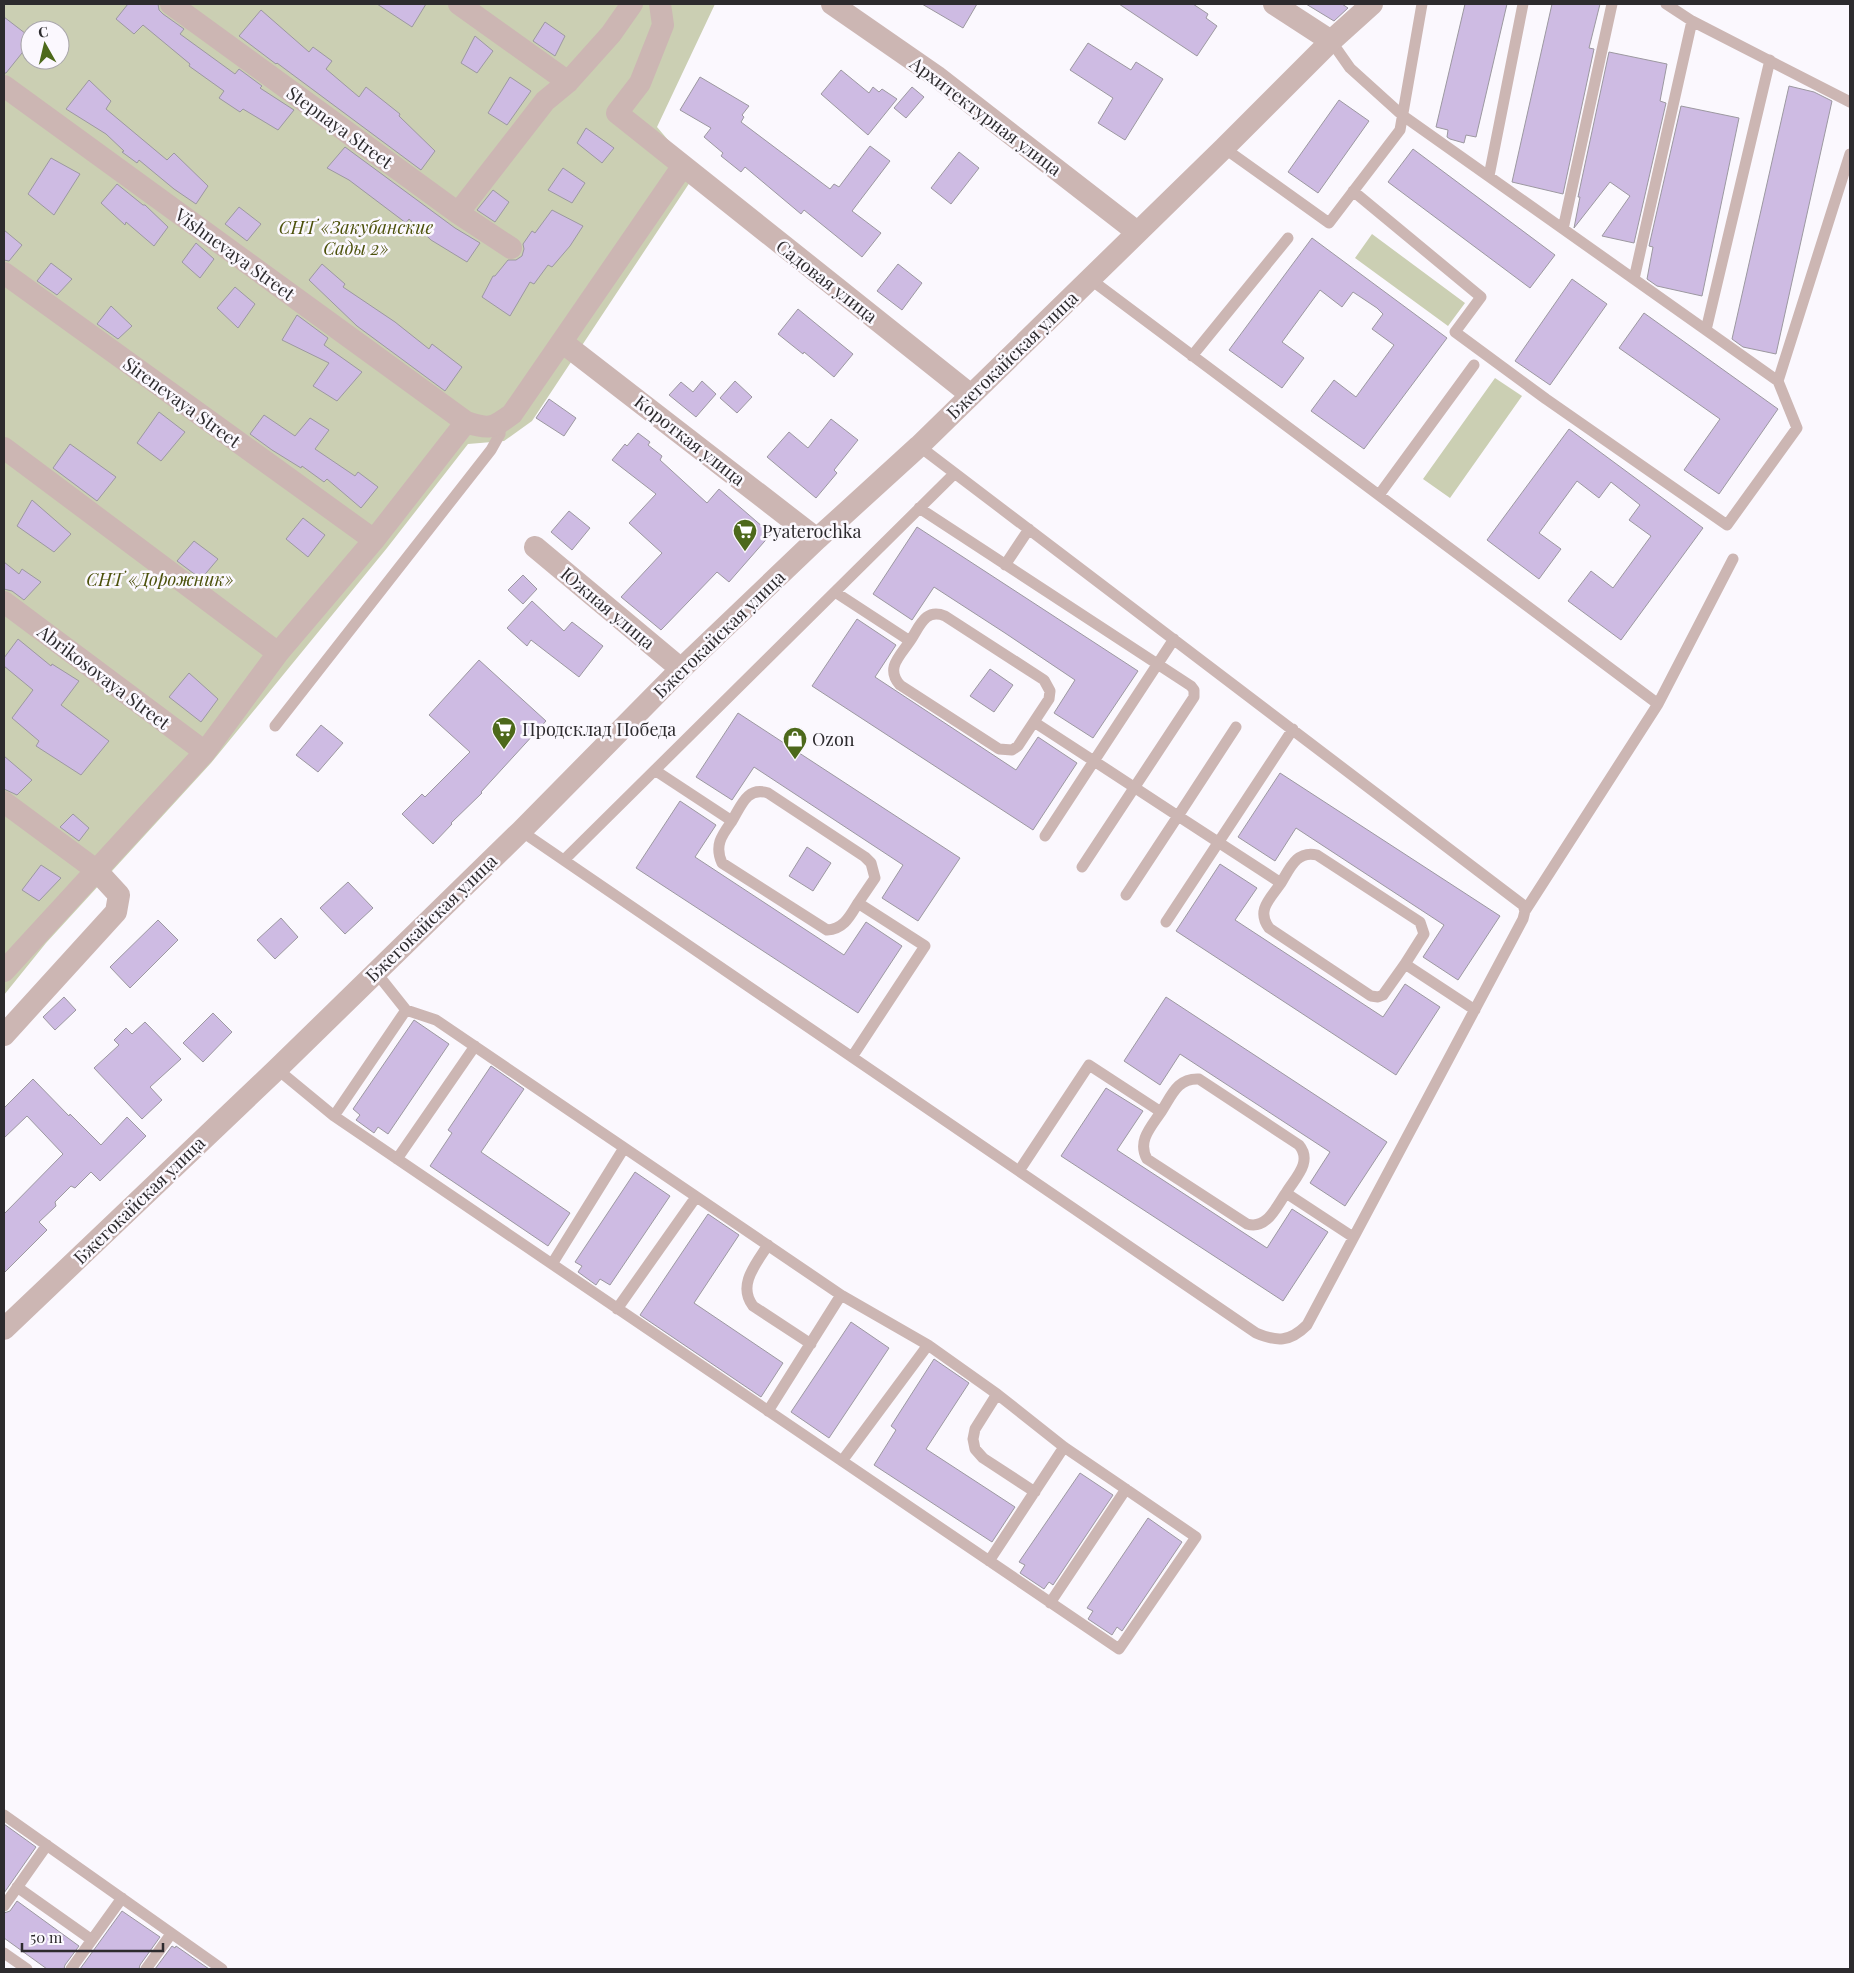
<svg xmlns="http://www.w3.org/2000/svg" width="1854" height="1973" viewBox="0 0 1854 1973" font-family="'Playfair Display',serif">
	<rect width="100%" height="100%" fill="#fbf8fe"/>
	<!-- green -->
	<path fill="#cbcfb3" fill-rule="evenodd" d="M4,4H715L657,127L696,173L532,421L504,441L468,444L387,548L211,763L46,943L4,995ZM30,30H60V60H30Z
		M1372,234L1465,303L1448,326L1355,258Z
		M1495,378L1522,396L1450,498L1423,479Z"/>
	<!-- building -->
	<path fill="#cebbe3" stroke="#9c98a0" d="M128,4H158L159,10L163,14L184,29L180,34L235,74L239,69L262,86L260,88L294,110L278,130L243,109L240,112L219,98L224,91L189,66L190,64L143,25L134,34L116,19Z
		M377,4H426L412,27Z
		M922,4H977L963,28Z
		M1119,4H1193L1208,14L1206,18L1217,26L1197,56Z
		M1306,4H1342L1348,8L1334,21Z
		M1465,4H1507L1476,137L1466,135L1464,143L1450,139L1447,137L1448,130L1436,127Z
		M1552,4H1600L1589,48L1594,49L1563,194L1512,182Z
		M261,10L309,52L313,47L332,61L326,69L359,97L366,87L400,114L399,116L435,151L421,170L277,63L276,64L239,36Z
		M4,17L30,37V43L6,73H4Z
		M545,22L565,36L555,56L533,41Z
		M475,36L493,51L477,73L461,63Z
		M1088,43L1131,70L1136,62L1163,79L1125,140L1098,123L1113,98L1070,70Z
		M1609,52L1667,64L1660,101L1666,103L1634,243L1602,236L1630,196L1610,182L1574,228L1580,197H1578Z
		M841,70L869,93L873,87L879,92L882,89L897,99L868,135L821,94Z
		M510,77L531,91L507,125L488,113Z
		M700,77L749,106L742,115L744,117L741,122L830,189L834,184L839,187L870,146L890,161L852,211L881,233L862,257L804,210L801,214L745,167L741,172L721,156L723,153L704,137L711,128L680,110Z
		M89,80L111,101L106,109L167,160L174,153L208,186L196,204L174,189L139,160L137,163L122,152L124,151L106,134L66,109Z
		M1789,86L1814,92L1832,101L1776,354L1743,347L1732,339Z
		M912,87L924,97L906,118L894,108Z
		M1339,100L1369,121L1318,193L1288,172Z
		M1681,106L1739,118L1702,296L1657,286L1647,279L1653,247L1649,246Z
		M586,128L614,148L602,163L577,143Z
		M345,147L455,228L480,243L467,262L431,240L409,219L406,223L349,180L327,168Z
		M1413,149L1555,255L1530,288L1388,182Z
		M959,152L979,168L951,204L931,188Z
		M51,158L80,174L54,215L28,194Z
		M563,168L585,183L572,203L548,190Z
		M117,184L143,205H145L168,227L154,246L126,222L125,225L101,203Z
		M493,190L509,202L495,222L477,210Z
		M239,207L261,224L247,241L225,224Z
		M552,210L583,226L570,246L552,267L548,265L534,284L530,282L510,316L482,297L493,276H495L508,260H516L522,256L524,249L523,244L532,231L535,233Z
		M4,230L22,245L9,261L4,260Z
		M1312,238L1447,338L1364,449L1311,411L1334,380L1356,397L1394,345L1372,329L1383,314L1377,308L1353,292L1342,307L1320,290L1282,342L1304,358L1282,388L1229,350Z
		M196,243L214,259L200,278L182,262Z
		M51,263L72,279L57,295L37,281Z
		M322,264L345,284L343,287L395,322L429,349L432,344L462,367L445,391L357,326L309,280Z
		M898,264L922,283L902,310L877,291Z
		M1572,279L1607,304L1550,385L1515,361Z
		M235,287L255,304L238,328L217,308Z
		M111,306L132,326L118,339L97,324Z
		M798,309L853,354L834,377L804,352L803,354L778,334Z
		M1644,313L1778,409L1719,494L1684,470L1720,419L1619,348Z
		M297,315L328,338L324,345L362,372L337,401L313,386L329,363L282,340Z
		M702,381L716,394L696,417L669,395L681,382L693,392Z
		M735,381L752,397L737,413L720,398Z
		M549,399L576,418L564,436L536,418Z
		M159,412L185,432L161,461L137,443Z
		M264,415L295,436L310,418L329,430L315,449L355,476L358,472L378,487L361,508L327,479L324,482L302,466L301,468L272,450L250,434Z
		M831,419L858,440L834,470L837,473L816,498L767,457L789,432L808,448Z
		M1569,429L1703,528L1621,640L1568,601L1591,571L1613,588L1651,536L1629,520L1640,505L1611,482L1599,498L1577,481L1539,533L1561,549L1539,579L1487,540Z
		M638,433L650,442L648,445L662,456L660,460L707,503L719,489L771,534L729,582L717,572L661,630L621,597L662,553L629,523L656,494L612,460L625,444L627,446Z
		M70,444L116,477L97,501L53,468Z
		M32,500L71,534L54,552L17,526Z
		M569,511L590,528L572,550L551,532Z
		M303,518L325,535L308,557L286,539Z
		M917,527L1138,671L1093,738L1054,713L1075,680L1005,633L934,587L912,620L873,594Z
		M194,541L218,559L201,579L177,561Z
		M4,562L19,574L22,569L41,582L24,600L12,591L4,589Z
		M523,575L537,589L523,604L508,590Z
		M532,601L564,631L572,622L603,646L579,677L531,640L527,646L507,628Z
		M857,619L896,645L875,677L1016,770L1038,737L1077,763L1033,830L812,686Z
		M18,639L51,666L52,664L79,681L61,705L109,741L81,775L36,746L39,741L12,718L33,690L4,666V658Z
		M479,660L546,721L481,792L482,793L451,823L452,824L433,844L402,814L422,794L425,797L470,752L429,715Z
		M990,669L1013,685L994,712L970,696Z
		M189,673L218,699L201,722L169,697Z
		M738,713L960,858L918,921L882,898L903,865L754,767L732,800L696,777Z
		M321,725L343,743L318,772L296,755Z
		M4,756L32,780L17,795L4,789Z
		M1280,773L1500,916L1458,980L1423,957L1444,925L1296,828L1275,861L1238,837Z
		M680,801L716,825L695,857L844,955L866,922L902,946L858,1013L636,868Z
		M73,814L89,828L79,841L60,827Z
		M807,847L831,863L813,891L789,876Z
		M1220,864L1257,888L1235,920L1383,1017L1405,984L1440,1007L1396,1075L1176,931Z
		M41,865L61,878L39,901L22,890Z
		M348,882L373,908L345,934L320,908Z
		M281,918L298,937L275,959L257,940Z
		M158,920L178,940L130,988L110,967Z
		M64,997L76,1010L55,1030L43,1017Z
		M1166,997L1387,1142L1345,1206L1310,1183L1330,1152L1180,1054L1160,1085L1124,1061Z
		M213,1013L232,1032L203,1062L183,1043Z
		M414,1020L449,1044L388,1134L378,1127L374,1133L356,1120L360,1115L353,1109Z
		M145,1022L181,1059L150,1087L162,1100L142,1119L94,1068L119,1045L114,1040L126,1028L132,1034Z
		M491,1066L524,1089L481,1152L570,1213L548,1246L430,1166L452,1133L448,1130Z
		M33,1079L69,1116L70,1114L101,1145L127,1117L146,1136L100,1181L91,1172L75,1188L71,1186L55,1202L56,1206L39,1222L47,1230L4,1273V1214L63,1154L27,1116L4,1138V1108Z
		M1106,1088L1143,1111L1117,1150L1267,1248L1292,1209L1328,1232L1283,1301L1061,1156Z
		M635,1172L670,1196L610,1285L600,1279L596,1285L578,1272L582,1266L575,1262Z
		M708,1214L739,1235L694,1303L783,1363L761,1397L640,1315Z
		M851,1322L889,1348L829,1438L791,1412Z
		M934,1359L969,1383L926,1449L1015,1507L992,1542L874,1465L896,1430L891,1426Z
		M1080,1473L1113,1495L1053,1585L1049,1582L1044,1589L1020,1573L1025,1565L1019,1562Z
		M1148,1518L1182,1542L1122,1631L1117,1627L1112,1635L1088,1619L1093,1611L1087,1608Z
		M4,1824L36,1847L4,1893Z
		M17,1901L79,1946L65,1965L64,1969H47L4,1938V1913L10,1911Z
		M122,1911L160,1937L140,1965L139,1969H80Z
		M172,1946L175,1948L176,1946L209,1969H155Z"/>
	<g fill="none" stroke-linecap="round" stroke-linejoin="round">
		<!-- lane -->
		<path stroke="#ccb6b3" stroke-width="11" d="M1666,4L1692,21L1850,102
			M1331,41L1350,68L1402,115L1778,381L1850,154
			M1224,148L1329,223L1400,130L1422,4
			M1489,176L1523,4
			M1353,191L1481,297L1455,332L1546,399L1727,525L1797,428L1778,381
			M1563,229L1612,4
			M1090,279L1658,704L1525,911
			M1634,279L1692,21
			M1706,330L1770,60
			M1192,356L1288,238
			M1379,495L1474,365
			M919,508L1191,686L1194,690V697L1082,867
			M1005,565L1029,529
			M835,592L910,641C920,626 925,608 945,616L1044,680L1050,691L1049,699L1018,746L1012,750L999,749L900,685C885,668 900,656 910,641
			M1658,704L1733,559
			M1034,722L1094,761L1174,639
			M275,726L491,450L500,434L501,422
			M656,771L732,821C741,806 747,786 768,793L865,857L871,863L875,878L858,903L925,946L852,1057
			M732,821C722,835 714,845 722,863L827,930C844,929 850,916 858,903
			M521,831L1256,1333C1277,1342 1290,1342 1307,1325L1523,919L1525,911L1523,905L919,446
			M1045,836L1094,761L1178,816L1236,727
			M564,860L955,473
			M1281,883C1270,899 1256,910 1269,928L1371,996L1378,997L1383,995L1405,964
			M1126,895L1178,816L1281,883C1290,868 1297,850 1317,855L1420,922L1424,934L1405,964L1475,1010
			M1166,922L1293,729
			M375,971L406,1010
			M277,1069L334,1116L1119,1649L1196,1537L1064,1447L997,1394L928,1345L841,1295L436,1020L406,1010L334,1116
			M1161,1112C1151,1127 1137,1141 1147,1159L1247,1224C1267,1230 1276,1207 1286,1193
			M397,1159L475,1046
			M1019,1171L1089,1065L1161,1112C1172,1095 1177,1078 1199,1079L1299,1145C1313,1162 1295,1178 1286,1193L1353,1237
			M768,1245C756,1264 737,1285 753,1306L811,1344
			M552,1264L624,1148
			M617,1309L696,1197
			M997,1394L975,1429L973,1439L975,1449L983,1458L1035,1492
			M768,1411L841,1295
			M842,1461L928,1345
			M989,1561L1064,1447
			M1050,1603L1126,1489
			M4,1815L222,1969
			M17,1887L92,1940
			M4,1906L47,1845
			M4,1953L27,1969
			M71,1969L122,1898
			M146,1969L171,1934"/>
		<!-- street -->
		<path stroke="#ccb6b3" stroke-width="22" d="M171,4L458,213L511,248
			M459,4L568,82
			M660,4L663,25L640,83L617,113L971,395
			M832,4L936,76L1137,232
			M1274,4L1331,41
			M4,86L466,422C489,430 493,428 512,414L682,167
			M458,213L545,101L568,82L611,34L632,4
			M4,273L374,540
			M562,342L817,539
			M4,448L278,653
			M535,547L681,669
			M4,602L205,752
			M4,802L96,870L119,895L116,912L4,1035
			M4,971L205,752L278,653L374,540L466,422
			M4,1329L277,1069L521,831L681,669L817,539L919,446L1224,148L1331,41L1372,4"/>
	</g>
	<!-- icons -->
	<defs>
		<symbol id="supermarket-pin" viewBox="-11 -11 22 30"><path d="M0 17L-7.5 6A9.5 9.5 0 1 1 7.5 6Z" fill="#4d691b" stroke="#fbf8fe"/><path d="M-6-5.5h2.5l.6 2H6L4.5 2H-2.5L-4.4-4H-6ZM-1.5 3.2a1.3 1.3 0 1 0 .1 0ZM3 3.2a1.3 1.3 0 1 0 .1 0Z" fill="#fff"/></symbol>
		<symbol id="shop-pin" viewBox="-11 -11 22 30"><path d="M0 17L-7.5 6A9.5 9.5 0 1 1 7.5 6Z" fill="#4d691b" stroke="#fbf8fe"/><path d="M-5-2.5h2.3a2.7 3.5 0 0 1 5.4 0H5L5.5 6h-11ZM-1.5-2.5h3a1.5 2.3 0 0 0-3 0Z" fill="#fff"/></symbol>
	</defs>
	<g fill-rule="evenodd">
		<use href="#supermarket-pin" x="731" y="517" width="28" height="38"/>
		<use href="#supermarket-pin" x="490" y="715" width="28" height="38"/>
		<use href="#shop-pin" x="781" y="725" width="28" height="38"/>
	</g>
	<g text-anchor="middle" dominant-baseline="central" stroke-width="5" stroke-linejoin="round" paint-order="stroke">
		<!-- street labels -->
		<g font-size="18" fill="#2d2b2e" stroke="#fbf8fe">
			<text transform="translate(986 116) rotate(37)">Архитектурная улица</text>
			<text transform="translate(340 127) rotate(36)">Stepnaya Street</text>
			<text transform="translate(235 254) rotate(36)">Vishnevaya Street</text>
			<text transform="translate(827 281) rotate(38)">Садовая улица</text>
			<text transform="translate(1012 355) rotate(-44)">Бжегокайская улица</text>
			<text transform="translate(182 402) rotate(36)">Sirenevaya Street</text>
			<text transform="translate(690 440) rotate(38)">Короткая улица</text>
			<text transform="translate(608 608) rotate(40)">Южная улица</text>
			<text transform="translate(719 634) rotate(-44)">Бжегокайская улица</text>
			<text transform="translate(104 677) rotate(37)">Abrikosovaya Street</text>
			<text transform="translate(431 918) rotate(-44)">Бжегокайская улица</text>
			<text transform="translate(139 1200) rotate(-44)">Бжегокайская улица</text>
		</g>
		<!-- park labels -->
		<g font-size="18" font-style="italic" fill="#4c510b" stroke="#fbf8fe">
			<text x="356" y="227">СНТ «Закубанские<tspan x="356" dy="21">Сады 2»</tspan></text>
			<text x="160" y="579">СНТ «Дорожник»</text>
		</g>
		<!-- poi labels -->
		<g font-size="18" fill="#2d2b2e" stroke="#fbf8fe" text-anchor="start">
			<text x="762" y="531">Pyaterochka</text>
			<text x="522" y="729">Продсклад Победа</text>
			<text x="812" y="739">Ozon</text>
		</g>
	</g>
	<!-- border -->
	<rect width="1854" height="1973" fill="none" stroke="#2d2b2e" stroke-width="10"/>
	<!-- north arrow -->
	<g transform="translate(45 45) rotate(352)"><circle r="24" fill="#fbf8fe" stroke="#a9a6ab"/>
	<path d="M0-4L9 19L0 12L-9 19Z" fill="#4d691b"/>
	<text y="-8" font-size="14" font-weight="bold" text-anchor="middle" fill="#2d2b2e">С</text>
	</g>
	<!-- scale -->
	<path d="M22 1943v8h141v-8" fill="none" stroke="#2d2b2e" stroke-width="2.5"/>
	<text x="30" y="1943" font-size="15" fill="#2d2b2e" stroke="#fbf8fe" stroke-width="4" paint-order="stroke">50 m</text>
</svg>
